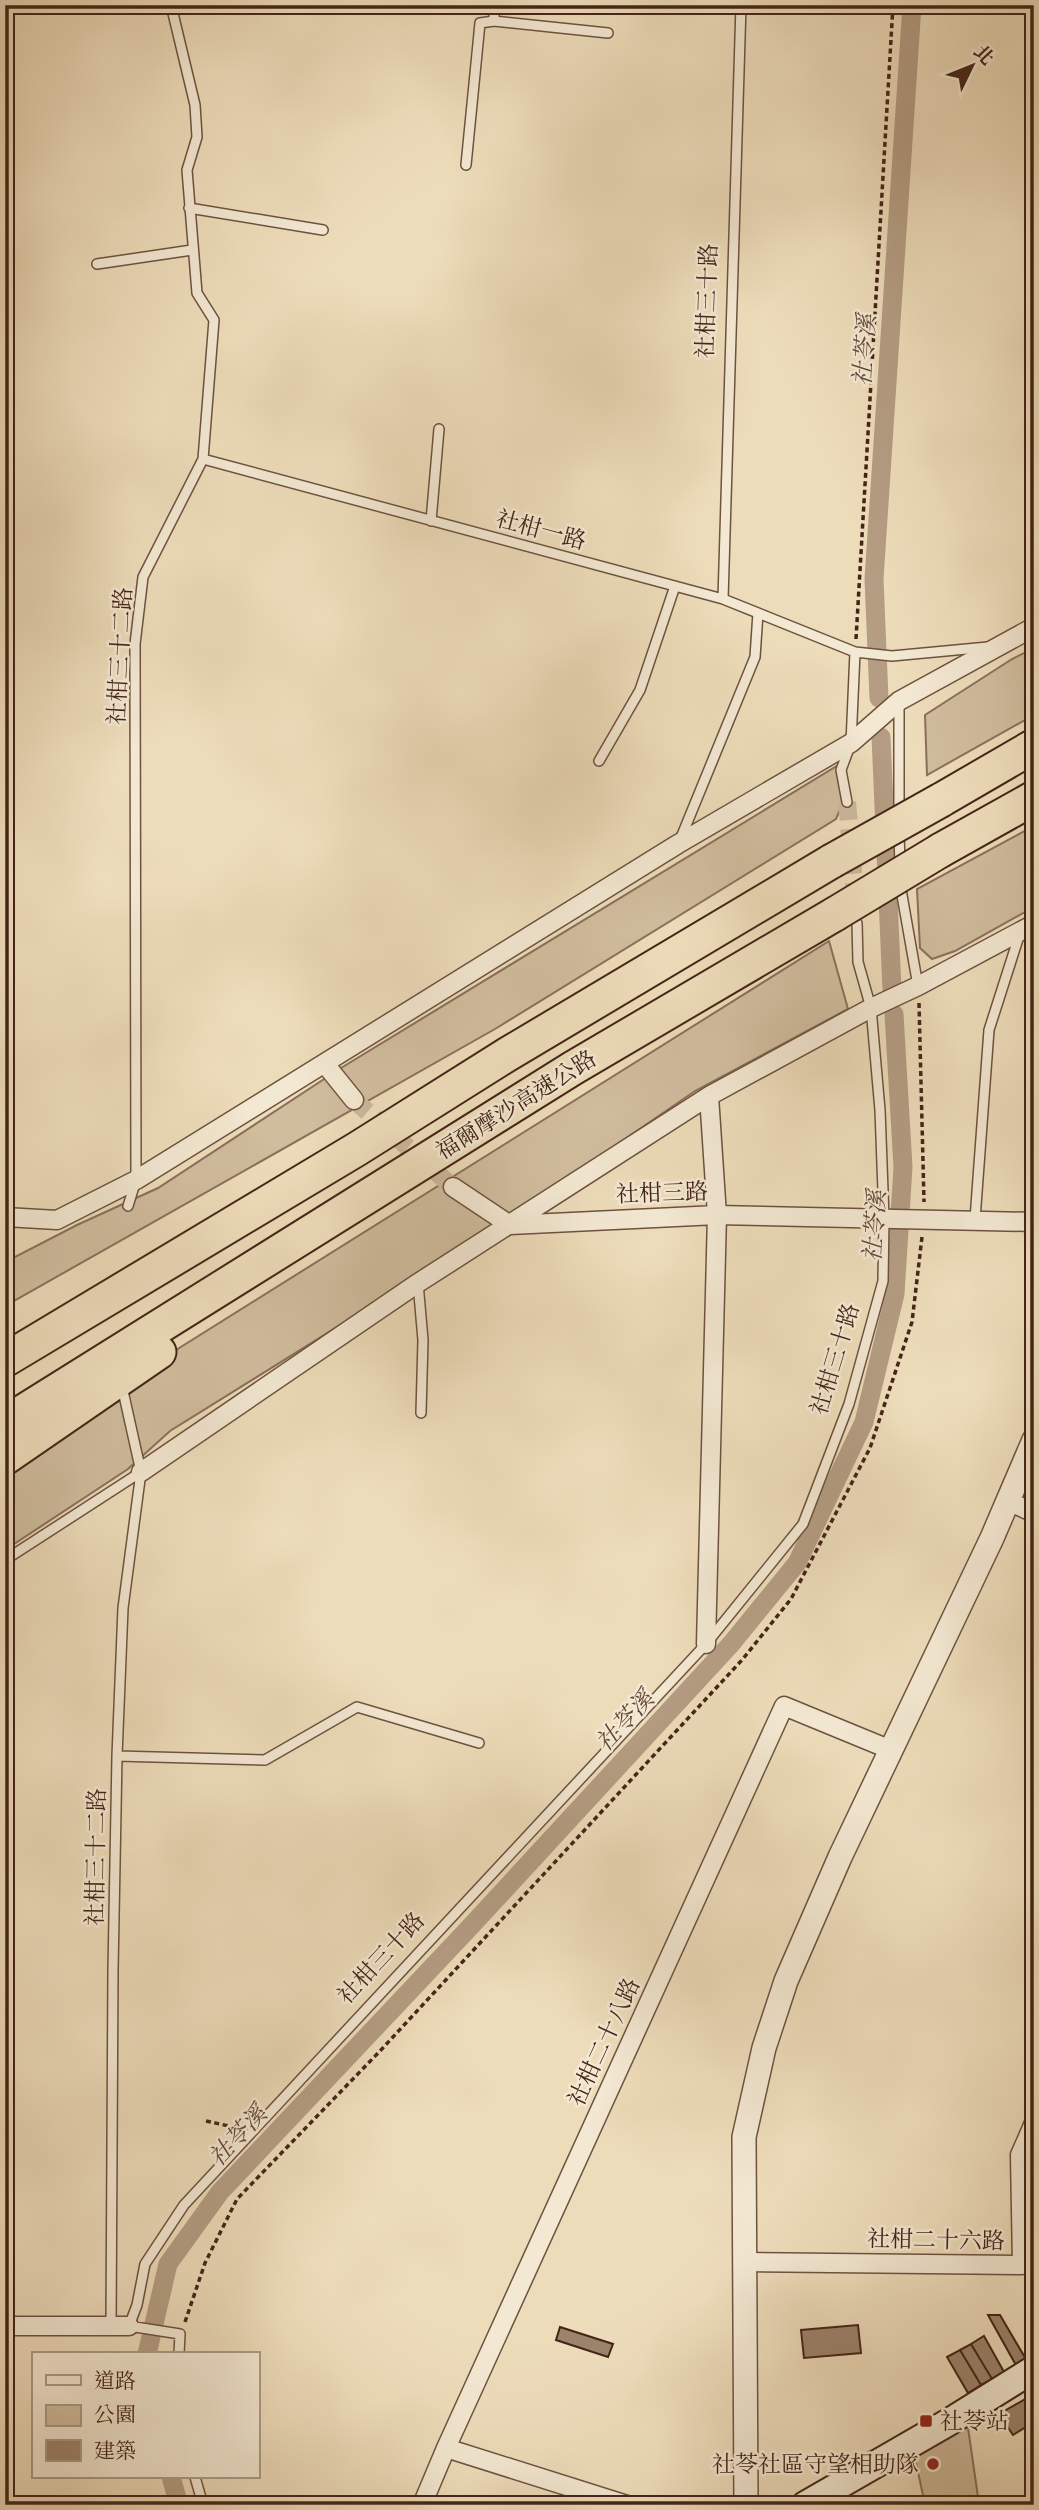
<svg xmlns="http://www.w3.org/2000/svg" width="1039" height="2510" viewBox="0 0 1039 2510" font-family="Cardo,'Noto Serif TC',serif">
	<rect width="100%" height="100%" fill="#eddcba"/>
	<filter id="stains"><feTurbulence type="fractalNoise" baseFrequency=".00286" numOctaves="4"/><feColorMatrix values="0 0 0 0 .2 0 0 0 0 .09 0 0 0 0 .02 0 0 0 .5 -.17"/></filter>
	<radialGradient id="worn" r=".72"><stop offset=".6" stop-color="#630" stop-opacity="0"/><stop offset="1" stop-color="#630" stop-opacity=".3"/></radialGradient>
	<!-- green -->
	<path fill="#d0bd9e" stroke="#8a705b" stroke-width="2" d="M1034,648V715L927,775L925,715L1012,659Z
		M840,764L848,791L836,819L495,1029L5,1306V1262L77,1225L158,1188L341,1068Z
		M1034,826V907L955,951L932,959L920,948L917,889Z
		M829,941L848,1009L695,1091L488,1233L170,1431L128,1469L5,1550V1460L34,1439Z
		M967,2421L978,2497L996,2505H925L914,2453Z"/>
	<g fill="none" stroke-linecap="round" stroke-linejoin="round">
		<!-- canal -->
		<path stroke="#b49d83" stroke-width="19" d="M879,698L874,579L912,5
			M881,737L892,990
			M147,2354L168,2264L220,2192L471,1926L731,1644L797,1563L864,1422L895,1294L903,1167L894,1014
			M171,2477L179,2505"/>
	</g>
	<!-- building -->
	<path fill="#9c846c" stroke="#442418" stroke-width="2" d="M988,2315H1000L1027,2361L1017,2367Z
		M858,2325L861,2353L804,2358L801,2330Z
		M560,2327L613,2344L608,2357L556,2340Z
		M984,2336L1004,2372L992,2379L971,2344Z
		M971,2344L992,2379L981,2385L960,2350Z
		M960,2350L981,2385L968,2393L947,2357Z
		M1034,2394V2422L1013,2435L999,2414Z"/>
	<g fill="none" stroke-linecap="round" stroke-linejoin="round">
		<!-- minor-tunnel -->
		<path stroke="#cbb79a" stroke-width="18" stroke-dasharray="18 9" stroke-linecap="butt" d="M847,802L856,907
			M354,1100L453,1187"/>
		<defs>
			<path id="service" d="M494,21L608,33
				M466,165L480,23L494,21V5
				M189,208L323,230
				M97,264L192,250
				M203,459L723,599L855,652L892,656L988,647
				M431,521L439,429
				M723,599L741,5
				M599,761L640,690L675,586
				M847,802L841,770L851,743L855,652
				M899,814V702
				M899,832L900,867
				M680,840L755,657L758,613
				M900,884L918,986
				M128,1206L136,1180L135,644L143,577L203,459L214,320L197,293L187,170L197,137L195,105L171,5
				M975,1219L989,1030L1020,933
				M418,1283L423,1340L421,1413
				M5,1560L141,1472
				M117,1756L265,1760L357,1707L479,1743
				M111,2327L113,1970L117,1756L123,1608L141,1472L123,1391
				M179,2354L180,2334L129,2326L137,2305L145,2264L184,2205L706,1644L803,1524L849,1404L883,1281L884,1218L880,1110L871,1008L858,962L857,923
				M195,2477L203,2505"/>
			<path id="minor" d="M325,1064L354,1100
				M453,1187L510,1225L717,1215L1034,1222
				M5,1217L57,1220L136,1180L678,844L851,743L899,701L1034,627
				M141,1472L418,1283L709,1096L871,1008L918,986L1034,924
				M1008,1501L1034,1513
				M706,1644L717,1215L709,1096
				M746,2262L1022,2265L1020,2155L1034,2123
				M5,2326H129
				M446,2448L627,2505
				M422,2505L446,2448L784,1706L891,1750"/>
			<path id="tertiary" d="M746,2505L744,2137L764,2048L786,1981L840,1857L992,1538L1034,1440"/>
			<path id="secondary" d="M805,2505L949,2422L1034,2369"/>
			<path id="motorway" d="M941,800L1034,746
				M941,850L1034,798
				M5,1360L357,1149L508,1054L832,861
				M5,1423L573,1068L835,914
				M5,1458L159,1352"/>
		</defs>
		<!-- service casing -->
		<use href="#service" stroke="#6e5240" stroke-width="12"/>
		<!-- minor casing -->
		<use href="#minor" stroke="#6e5240" stroke-width="21"/>
		<!-- tertiary casing -->
		<use href="#tertiary" stroke="#6e5240" stroke-width="26"/>
		<!-- secondary casing -->
		<use href="#secondary" stroke="#442418" stroke-width="30"/>
		<!-- motorway casing -->
		<use href="#motorway" stroke="#442418" stroke-width="37"/>
		<!-- path -->
		<path stroke="#442418" stroke-width="3.5" stroke-dasharray="5 3.5" stroke-linecap="butt" d="M856,639L893,5
			M919,1003L924,1202
			M206,2121L238,2128
			M185,2322L205,2263L237,2199L380,2051L742,1660L791,1599L870,1448L912,1322L922,1237"/>
		<!-- service -->
		<use href="#service" stroke="#f3e8d2" stroke-width="9"/>
		<!-- minor -->
		<use href="#minor" stroke="#f3e8d2" stroke-width="18"/>
		<!-- tertiary -->
		<use href="#tertiary" stroke="#f3e8d2" stroke-width="23"/>
		<!-- secondary -->
		<use href="#secondary" stroke="#f3e8d2" stroke-width="26"/>
		<!-- motorway -->
		<use href="#motorway" stroke="#eddcba" stroke-width="33"/>
		<defs>
			<path id="motorway-bridge" d="M832,861L941,800
				M835,914L941,850"/>
		</defs>
		<!-- motorway-bridge casing -->
		<use href="#motorway-bridge" stroke="#442418" stroke-width="37" stroke-linecap="butt"/>
		<!-- motorway-bridge -->
		<use href="#motorway-bridge" stroke="#eddcba" stroke-width="33"/>
	</g>
	<!-- markers -->
	<g fill="#8f2418" stroke="#f3e8d2" stroke-width="2.5">
		<rect x="919" y="2414" width="14" height="14" rx="3.5"/>
		<circle cx="933" cy="2464" r="7"/>
	</g>
	<g text-anchor="middle" dominant-baseline="central" stroke-width="5" stroke-linejoin="round" paint-order="stroke">
		<!-- street labels -->
		<g font-size="23" fill="#442418" stroke="#f3e8d2">
			<text transform="translate(707 301) rotate(-88)">社柑三十路</text>
			<text transform="translate(541 530) rotate(15)">社柑一路</text>
			<text transform="translate(120 656) rotate(-87)">社柑三十二路</text>
			<text transform="translate(516 1105) rotate(-32)">福爾摩沙高速公路</text>
			<text transform="translate(662 1193) rotate(-2)">社柑三路</text>
			<text transform="translate(835 1359) rotate(-73)">社柑三十路</text>
			<text transform="translate(96 1857) rotate(-89)">社柑三十二路</text>
			<text transform="translate(381 1958) rotate(-47)">社柑三十路</text>
			<text transform="translate(604 2042) rotate(-65)">社柑二十八路</text>
			<text transform="translate(936 2240) rotate(1)">社柑二十六路</text>
		</g>
		<!-- poi labels -->
		<g font-size="23" fill="#442418" stroke="#f3e8d2" text-anchor="start">
			<text x="940" y="2421">社苓站</text>
			<text x="919" y="2464" text-anchor="end">社苓社區守望相助隊</text>
		</g>
		<!-- water labels -->
		<g font-size="24" font-style="italic" fill="#664838" stroke="#f3e8d2">
			<text transform="translate(865 350) rotate(-86)">社苓溪</text>
			<text transform="translate(875 1226) rotate(-86)">社苓溪</text>
			<text transform="translate(625 1721) rotate(-47)">社苓溪</text>
			<text transform="translate(238 2136) rotate(-47)">社苓溪</text>
		</g>
	</g>
	<!-- margin -->
	<rect width="1039" height="2510" fill="none" stroke="#eddcba" stroke-width="28"/>
	<rect x="7" y="7" width="1025" height="2496" fill="none" stroke="#442418" stroke-width="3.5"/>
	<rect x="14" y="14" width="1011" height="2482" fill="none" stroke="#442418" stroke-width="2"/>
	<!-- legend -->
	<rect x="32" y="2352" width="228" height="126" fill="#f3e8d2" stroke="#ad9a88" stroke-width="2"/>
	<rect x="46" y="2375" width="35" height="10" fill="#f3e8d2" stroke="#ad9a88" stroke-width="2"/>
	<text x="94" y="2388" font-size="21" fill="#442418">道路</text>
	<rect x="46" y="2405" width="35" height="21" fill="#d0bd9e" stroke="#ad9a88" stroke-width="2"/>
	<text x="94" y="2422" font-size="21" fill="#442418">公園</text>
	<rect x="46" y="2440" width="35" height="21" fill="#9c846c" stroke="#ad9a88" stroke-width="2"/>
	<text x="94" y="2458" font-size="21" fill="#442418">建築</text>
	<!-- north arrow -->
	<g transform="translate(972 66) rotate(47)" stroke="#f3e8d2" stroke-width="5" paint-order="stroke">
	<path d="M0-5L12 26L0 18L-12 26Z" fill="#442418"/>
	<text y="-10" font-size="19" font-weight="bold" text-anchor="middle" fill="#442418">北</text>
	</g>
	<rect width="100%" height="100%" filter="url(#stains)"/>
	<rect width="100%" height="100%" fill="url(#worn)"/>
</svg>
